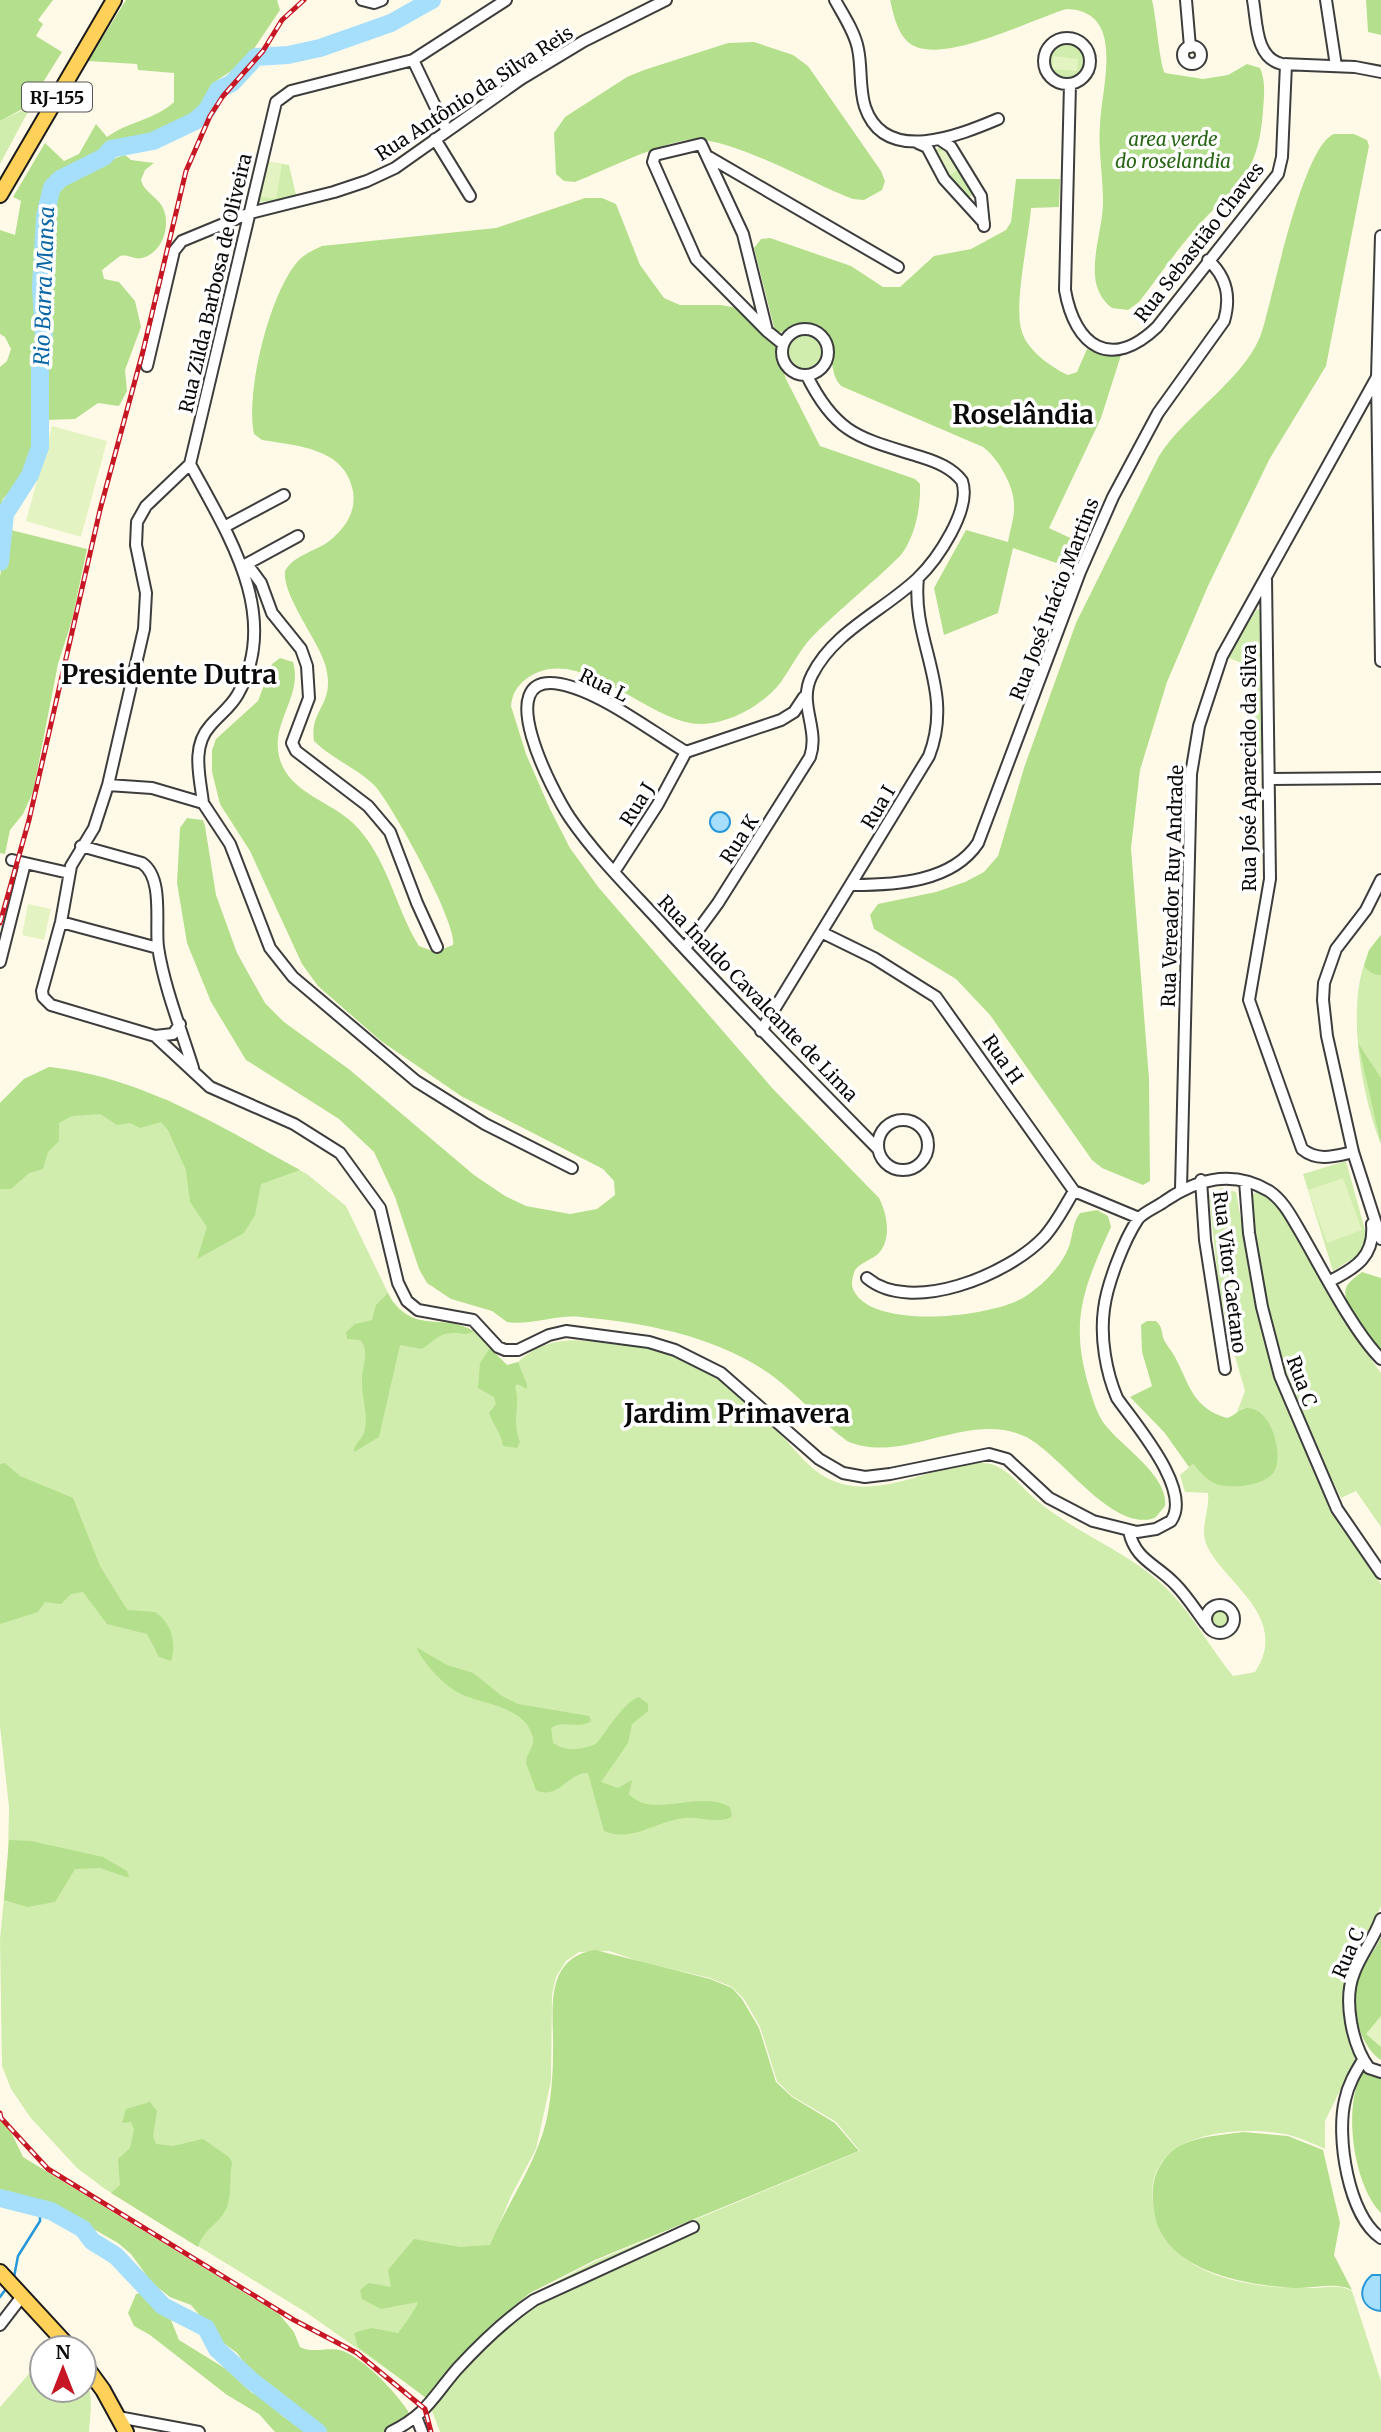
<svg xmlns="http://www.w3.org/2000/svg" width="1381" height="2432" viewBox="0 0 1381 2432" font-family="Merriweather,serif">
	<rect width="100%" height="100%" fill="#fffae8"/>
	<!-- green -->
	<path fill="#d0edae" d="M1046 61a21 21 0 1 1 42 0a21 21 0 1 1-42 0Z
		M36,97L0,164V121L23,110Z
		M947,143L977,192L964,201L931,152Z
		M264,161L289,165L297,199L257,202Z
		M786 353a18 18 0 1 1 36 0a18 18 0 1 1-36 0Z
		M1257,609L1264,611L1269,754H1241L1255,668L1226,657Z
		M1381,935V1144C1360,1093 1339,978 1381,935Z
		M49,1067L80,1072L168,1100L307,1174L346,1206L391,1299C421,1336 440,1312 471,1330C485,1337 495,1355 507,1365H515C539,1339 571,1337 603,1343C620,1345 639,1345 656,1350C704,1363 739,1392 774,1427C791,1444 806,1467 827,1478C878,1504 932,1463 983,1463C1004,1463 1019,1485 1034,1498C1075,1534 1130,1551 1169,1591C1194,1616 1210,1648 1233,1676L1255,1672C1291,1617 1224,1583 1207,1546C1199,1528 1210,1511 1208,1493L1185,1492L1180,1475L1193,1464C1223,1500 1246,1484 1277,1461C1273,1432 1274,1419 1243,1408L1237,1412L1245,1391L1227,1329L1218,1280L1209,1195L1221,1188L1236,1192L1257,1307L1276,1376L1330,1511L1381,1584V1906L1347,1977L1346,2016L1355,2060L1325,2121V2149C1312,2143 1298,2137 1285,2134C1234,2125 1144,2133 1153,2203C1156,2225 1162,2239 1179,2254C1212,2282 1264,2288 1305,2288C1320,2289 1339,2283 1352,2291L1381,2381V2432H440L427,2398L495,2323L530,2295L596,2261L860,2151L836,2122L792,2096L777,2081L760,2027L744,1999L732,1987L710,1978L644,1963L609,1951L579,1952L566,1961L556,1977L552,1995L551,2081L536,2149L511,2196L479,2273L419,2392L307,2313L105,2189L77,2168L30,2117L11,2089L2,2066L0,1939L8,1857L9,1807L0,1726V1103L24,1079Z
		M1346,1161L1367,1237L1358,1255L1333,1271L1303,1174Z
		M1260,1191L1266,1193L1283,1209L1344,1322L1381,1373V1527L1356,1491L1341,1498C1299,1413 1262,1324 1253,1230C1252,1218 1248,1204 1254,1193Z
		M1209 1620a10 10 0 1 1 20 0a10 10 0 1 1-20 0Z
		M42,2359V2390H84V2378C95,2393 90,2414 89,2432H0V2407Z"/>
	<!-- forest -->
	<path fill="#b4df8c" d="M0,0H53L38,20L43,24L36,36L62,52L28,106L0,121Z
		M126,0H277L280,10L245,62L213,83L196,115L144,140L108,141L101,156L52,181L44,199L38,281L39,338L33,448L23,477L3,499L0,509V367L7,361L11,349L5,337L0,334V230L15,235L21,201L13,197L45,143L64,161L79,154L96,124L107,137C129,121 155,120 174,102V73L138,70L137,64L88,61Z
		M890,0H1152C1156,15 1160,68 1165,73L1203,79L1228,75L1247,64L1260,68C1266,81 1264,97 1263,111C1258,181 1233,185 1192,233C1173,255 1157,279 1139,302L1128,310L1112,308C1101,300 1096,288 1095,276C1093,251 1103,226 1103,201C1103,176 1098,150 1100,125C1101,88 1127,11 1067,9C1033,18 934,71 906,40C897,31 893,13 890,0Z
		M1366,0H1381V35L1368,32Z
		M754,42L793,55L808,66L881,171L885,181L882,190L864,200L853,199C811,184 728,134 687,140C658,144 605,170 575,182L564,181L556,174L554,133L565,117L627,77L644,70L728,43Z
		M1334,134H1354L1367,140L1369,146L1326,366L1269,460L1208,586L1167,682L1140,770L1131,848L1149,1079L1150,1181L1143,1185L1102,1168L1092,1160L990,1015L956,979L874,929L870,915L878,904L936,892L965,882L984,872L998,856L1024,768L1076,623L1159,456C1186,413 1250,376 1263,328C1274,291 1303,146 1334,134Z
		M125,155L131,160L154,163L145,170L141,180C144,192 156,196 162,206C172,224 163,253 142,258C134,260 129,254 120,256L102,270L104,279L119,282L135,301L141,327L125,370L127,391L119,406L98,403L75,419L46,420C45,380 39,222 57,196C71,175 101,162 125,155Z
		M1016,179H1060L1059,207L1031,208C1029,238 1013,306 1022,332C1027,350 1052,368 1068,375L1077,372L1087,349L1105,355L1122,352L1101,418L1049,528L1081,543L1071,568L1013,548L998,613L944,635L934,588L966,530L1008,542C1010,530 1015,516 1014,504C1014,486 998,458 983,447L841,386C827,371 836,347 822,331C798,320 788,336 775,331L754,248L761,239L770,238L851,266L883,287H900L934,256L971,249L1006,230L1011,222Z
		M585,198H602L616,204L640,265L664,298L680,305H721L738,308L777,348L786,379L820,446L915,479L920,484C921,507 915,537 901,555C872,584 839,609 811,638C799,651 791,668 781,682C764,704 732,723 703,724C649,726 580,639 526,679C517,686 512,694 511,706L526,754L550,809L570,848L599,888L773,1089L879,1198C887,1213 892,1239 879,1253C872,1260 861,1262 855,1270C853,1276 850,1284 854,1291C874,1331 995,1317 1026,1296C1044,1284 1064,1264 1070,1243C1073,1233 1073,1222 1080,1213L1097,1210L1108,1216L1111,1227C1084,1287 1069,1320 1089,1387C1093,1400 1097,1415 1106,1426C1123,1447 1169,1477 1165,1506L1155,1518C1111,1533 1061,1453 1024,1436C966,1410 903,1466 847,1441C821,1422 800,1397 774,1377C720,1337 647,1323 581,1317C556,1314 531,1326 507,1322L492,1311L451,1299L427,1283L419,1269L395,1197L374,1152L339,1119L246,1060L211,1002L187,943L177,883L180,828L187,818L203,820L205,826L216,895L237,953L265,1003L284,1022L350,1070L474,1175L505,1196L526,1206L570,1214L597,1209L615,1195L614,1181L603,1169L461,1096L381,1041L318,986L302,964L250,851L220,804L212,772V750L216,739L258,701L272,664L280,658L293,662C303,696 271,722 279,756C287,792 330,801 353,823C388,857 394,906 419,946L435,952L453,945C458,924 392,805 375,786C357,768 332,759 314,741C309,708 337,705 325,664C316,637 282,595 285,571C294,554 319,551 333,538C347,525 356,511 353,491C345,448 298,446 262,440L254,434C245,392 270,291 299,260C306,253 314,250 322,246L496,228Z
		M7,529L87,549L72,620L58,664L33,792L23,814L10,830L5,854L0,853V577Z
		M1381,935V975C1373,975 1369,972 1364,966L1369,950Z
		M1358,1043L1381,1078V1144Z
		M49,1067C139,1076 222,1127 300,1170L261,1184L255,1215L244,1233L197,1259L207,1227L190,1202L186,1170L168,1130L161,1122L140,1128L130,1123L117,1125L100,1114L72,1116L59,1123V1141L48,1152L43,1169L29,1173L11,1189H0V1103L24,1079Z
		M1362,1272L1381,1278V1353C1372,1341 1340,1303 1346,1288C1348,1282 1357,1276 1362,1272Z
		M388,1293C408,1335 442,1313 474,1331C464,1337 461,1332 452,1333C438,1333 432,1343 422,1349L400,1345L379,1437L354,1452C354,1443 361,1441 364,1433C369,1416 362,1399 362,1383C361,1368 371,1351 360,1340L347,1339L346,1332L355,1324L372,1320L376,1305Z
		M1147,1321H1156C1163,1327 1161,1332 1164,1340C1167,1346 1173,1352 1176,1359C1190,1386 1193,1408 1227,1418C1235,1416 1238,1409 1246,1408C1271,1406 1283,1453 1275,1470C1268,1486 1227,1490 1214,1483C1205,1478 1199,1471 1193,1464L1189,1467L1164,1432L1130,1397L1152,1386L1142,1352L1141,1325Z
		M490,1348L507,1365L518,1362L527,1385V1389L517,1384L515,1387C521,1407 511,1418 520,1442L517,1448L503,1446C501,1431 493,1426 489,1413L496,1404L494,1397L478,1388L480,1363Z
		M5,1463L20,1476L73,1498L100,1566L124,1605L128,1610L155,1612C171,1622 177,1643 171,1661L159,1657L147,1634L107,1624L83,1592L71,1594L61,1604L45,1602L38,1612L0,1624V1464Z
		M416,1647L447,1665L473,1673L502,1696L518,1704L589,1716L591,1721C578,1730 563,1719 551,1728L553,1743C566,1752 582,1750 596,1744C606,1733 623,1702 639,1697L648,1704V1711L632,1724L628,1743L601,1782L618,1788L632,1780L629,1794C652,1820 699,1789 730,1807L732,1816C722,1825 698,1816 684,1818C656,1821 632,1843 604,1831L588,1773C568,1772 558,1801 536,1790L526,1763C526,1753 535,1747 533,1737C524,1705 483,1705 461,1694C443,1685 425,1665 416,1647Z
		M9,1840L31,1841L103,1857L127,1871L129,1878L100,1868L75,1869L55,1902L27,1907L4,1900Z
		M1381,1937V2060C1359,2046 1349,2004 1357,1980C1362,1964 1375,1952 1381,1937Z
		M595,1950L710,1979L732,1988L742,1999L759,2028L776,2082L792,2097L835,2123L859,2151L595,2260L530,2293L494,2323L426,2398L358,2347L354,2333L371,2328L398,2333C403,2327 416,2309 418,2302L381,2309L362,2299L360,2290L369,2283L391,2287L388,2270L414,2239L460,2247L490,2245C507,2203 535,2166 546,2122C551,2100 553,2076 553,2053C554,2029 549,2000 558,1977C566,1960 577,1953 595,1950Z
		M1365,2069L1381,2077V2213C1353,2185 1341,2101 1365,2069Z
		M150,2102L157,2111L153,2136L156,2144L173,2146L203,2139L229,2157L232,2162C229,2177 232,2194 227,2207C220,2224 204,2228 198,2247L111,2193L120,2185L118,2159L130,2148L134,2130L131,2122L122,2123L126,2109Z
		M0,2119L12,2134L23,2157L279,2314L294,2332L300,2347C313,2354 329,2346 343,2351C366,2360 399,2395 411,2416L384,2432H325L310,2416L261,2385L237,2353L221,2341L191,2305L170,2297L152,2283L131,2254L118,2243L83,2223L0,2190Z
		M1243,2132L1288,2136L1323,2150L1340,2223L1334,2255L1352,2290C1335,2281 1312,2289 1294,2288C1246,2285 1167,2272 1155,2216C1151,2195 1151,2177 1164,2160C1181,2136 1217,2136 1243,2132Z
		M141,2293L171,2320L179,2340L226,2369L252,2393L268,2400L282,2416L309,2432H275L259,2414L227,2395L150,2335L134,2326L128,2313L136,2294Z"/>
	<!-- pitch -->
	<path fill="#e3f3c1" d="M1053,56L1078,59L1077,71L1052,69Z
		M948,147L961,169L948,176L935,154Z
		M264,161L282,164L276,199L258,196Z
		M52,426L107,441L81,537L26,521Z
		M28,904L51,909L44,940L22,935Z
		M1343,1178L1362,1230L1327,1243L1308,1190Z
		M1381,2016V2047L1366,2034Z"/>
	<!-- water -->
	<path fill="#a6dffc" stroke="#2698da" stroke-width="2" d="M710 822a10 10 0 1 1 20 0a10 10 0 1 1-20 0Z
		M1372,2275H1381V2311C1360,2309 1356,2288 1372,2275Z"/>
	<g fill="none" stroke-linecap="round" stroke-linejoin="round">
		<!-- stream -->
		<path stroke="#2698da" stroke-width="2.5" d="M14,2277L18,2256L40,2221V2208
			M0,2297L8,2286"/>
		<!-- river -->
		<path stroke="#a6dffc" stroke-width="18" d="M0,562L5,514L30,475L40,447V359L44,339L41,287L45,216L52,187L60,179L104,157L111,149L153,141L195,121L207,110L218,90L232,83L256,57L288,55L320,48L391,23L432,0
			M0,2198L51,2211L83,2229L92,2241L116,2256L163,2306L206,2328L217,2349L252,2381L318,2432"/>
		<defs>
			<path id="minor" d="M362,0L374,3L382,0
				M835,0C843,15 855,32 858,49C862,67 859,89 865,107C885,166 960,135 998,119
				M1186,0L1190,47
				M1253,0C1257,22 1255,58 1282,64L1355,67L1381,72
				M1326,0L1336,66
				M1044 61a23 23 0 1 1 46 0a23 23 0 1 1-46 0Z
				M1183 55a9 9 0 1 1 18 0a9 9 0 1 1-18 0Z
				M413,60L447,131
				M1070,84L1065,290C1075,347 1111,371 1157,327L1278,174L1282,157L1286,64
				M435,139L470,196
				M942,141L951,147L981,196L984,226
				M918,143L927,147L944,179L984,223
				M709,157L898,267
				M1381,236L1377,377L1381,661
				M782 352a23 23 0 1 1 46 0a23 23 0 1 1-46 0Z
				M767,331L696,259L653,162L655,155L701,144L743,234L767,331L783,344
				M147,366L174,251L182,241L250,213L334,192L367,181L395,168L521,79L584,41L666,0
				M190,464L276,102L291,91L413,60L506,0
				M190,464C227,533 282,615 238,694C231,707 219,715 210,726C191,747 200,777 203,803
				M224,527L284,495
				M247,564L261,583L272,613L301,649L307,666L309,698L292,743L296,751L368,806L390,832L417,903L437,947
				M243,566L298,536
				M1266,577L1270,879L1249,1000L1302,1149C1318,1162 1335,1156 1353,1152
				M804,697L794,712L781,720L686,752C651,731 599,691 560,684C489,671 553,793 570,818C599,860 637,896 671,934C738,1006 807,1077 877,1148
				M1271,779L1381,778
				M108,785L152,788L203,803L230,844L270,948L293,977L416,1081L485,1124L572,1168
				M81,846L142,863C164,878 155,923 158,947C164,987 181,1029 193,1068
				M12,860L69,873
				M614,872L658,804L686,752
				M1381,880L1366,910L1336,949L1324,983L1323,1000L1327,1036L1353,1152L1381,1239
				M853,885C896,885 952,882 978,843L1080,572L1113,497L1158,413L1224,321C1231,297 1227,277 1208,260
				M61,922L158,948
				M823,933L874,958L936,997L1074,1191L1139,1218
				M685,948L718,903L810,757C820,728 797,704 812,675C834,631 883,611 917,579C937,560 972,509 962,481C952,468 937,462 921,457C861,438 837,436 807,376
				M0,962L25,863
				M180,1024L173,1034L155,1036L51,1005L43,997L42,991L61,922L71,866L94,828L108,785L144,629L146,593L136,545L137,522L146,506L190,464
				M761,1031L929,756C955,689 911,642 918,578
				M155,1036L210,1087L294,1124L340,1153L380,1208L398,1283L407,1301L418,1310L473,1320L498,1347L505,1350H518L549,1335L566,1331L649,1342L675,1350L721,1373L819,1459L843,1473L865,1477L890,1474L989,1454L1007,1459L1049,1498L1093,1521L1137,1532L1156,1529L1171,1521C1193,1490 1135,1424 1117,1398C1106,1372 1100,1338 1104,1309C1107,1284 1124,1240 1138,1219C1144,1212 1157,1207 1165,1201C1197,1179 1232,1169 1269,1191C1284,1201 1292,1218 1301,1233C1322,1269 1353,1331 1381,1359
				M878 1145a25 25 0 1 1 50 0a25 25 0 1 1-50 0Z
				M1201,1180L1205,1240L1225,1369
				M1245,1181L1249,1233L1262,1307L1280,1376L1337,1509L1381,1573
				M1181,1189L1191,774L1199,726L1222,656L1377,377
				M867,1278C911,1315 1008,1275 1044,1237C1056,1224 1065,1206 1074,1191
				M1330,1281C1356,1268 1375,1256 1372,1224
				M1129,1531C1135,1560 1156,1564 1175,1584C1187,1596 1196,1611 1206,1624
				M1206 1619a14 14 0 1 1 28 0a14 14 0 1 1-28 0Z
				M1381,1919C1374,1939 1361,1954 1354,1973C1343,2000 1352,2045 1369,2068L1381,2072
				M1363,2060C1355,2073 1348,2085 1345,2100C1336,2136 1348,2216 1381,2238
				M0,2325L23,2295
				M118,2417L199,2432
				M417,2419L422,2432
				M391,2432C427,2414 432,2398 457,2369C480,2344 506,2319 534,2300L693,2227"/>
			<path id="major" d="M0,195L114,0
				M0,2272L70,2348
				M84,2364L103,2390L126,2432"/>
		</defs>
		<!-- minor casing -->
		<use href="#minor" stroke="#3d3d3d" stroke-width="14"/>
		<!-- major casing -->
		<use href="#major" stroke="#1b1b1b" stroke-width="18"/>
		<!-- minor -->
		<use href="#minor" stroke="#fff" stroke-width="10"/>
		<!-- major -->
		<use href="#major" stroke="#ffd158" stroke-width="14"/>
		<defs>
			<path id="rail" d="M0,923L29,820L100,510L143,351L186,171L210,116L223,96L263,51L282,20L304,0
				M0,2113L1,2118L48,2169L294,2320L357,2353L425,2409L431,2432"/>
		</defs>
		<!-- rail casing -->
		<use href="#rail" stroke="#c71624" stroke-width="5"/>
		<!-- rail -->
		<use href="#rail" stroke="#fff" stroke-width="2.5" stroke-dasharray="8" stroke-linecap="butt"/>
	</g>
	<g text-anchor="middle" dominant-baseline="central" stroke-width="7" stroke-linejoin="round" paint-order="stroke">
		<!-- shield labels -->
		<rect fill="#fff" stroke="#545454" stroke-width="2" x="22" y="82.5" width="70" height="29" rx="5"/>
		<g font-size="18" font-weight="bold" fill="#0a0a0a">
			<text x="57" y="97">RJ-155</text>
		</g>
		<!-- street labels -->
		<g font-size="19" fill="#0a0a0a" stroke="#fff">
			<text transform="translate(474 93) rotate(-33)">Rua Antônio da Silva Reis</text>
			<text transform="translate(1199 242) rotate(-52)">Rua Sebastião Chaves</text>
			<text transform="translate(215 283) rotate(-77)">Rua Zilda Barbosa de Oliveira</text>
			<text transform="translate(1054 599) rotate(-69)">Rua José Inácio Martins</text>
			<text transform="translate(604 685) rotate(26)">Rua L</text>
			<text transform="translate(1249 768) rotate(-90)">Rua José Aparecido da Silva</text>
			<text transform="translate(637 804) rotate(-58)">Rua J</text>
			<text transform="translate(878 807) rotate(-59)">Rua I</text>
			<text transform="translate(739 839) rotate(-57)">Rua K</text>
			<text transform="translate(1172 886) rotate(-88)">Rua Vereador Ruy Andrade</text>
			<text transform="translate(758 998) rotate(46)">Rua Inaldo Cavalcante de Lima</text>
			<text transform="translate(1003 1059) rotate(55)">Rua H</text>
			<text transform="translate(1230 1272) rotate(83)">Rua Vitor Caetano</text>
			<text transform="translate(1302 1381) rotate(69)">Rua C</text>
			<text transform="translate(1348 1953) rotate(-67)">Rua C</text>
		</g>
		<!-- park labels -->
		<g font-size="19" font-style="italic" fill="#296716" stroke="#fff">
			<text x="1173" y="139">area verde<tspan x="1173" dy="22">do roselandia</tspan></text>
		</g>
		<!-- water labels -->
		<g font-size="21" font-style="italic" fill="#0967a6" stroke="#fff">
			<text transform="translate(44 286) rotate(-88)">Rio Barra Mansa</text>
		</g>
		<!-- district labels -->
		<g font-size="26" font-weight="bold" fill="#0a0a0a" stroke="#fff">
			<text x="1023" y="414">Roselândia</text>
			<text x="169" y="674">Presidente Dutra</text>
			<text x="737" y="1413">Jardim Primavera</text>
		</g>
	</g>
	<!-- north arrow -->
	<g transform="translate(63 2369)"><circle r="33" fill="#ffffff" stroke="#9d9d9d" stroke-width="2"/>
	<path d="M0-5L12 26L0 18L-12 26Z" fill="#c71624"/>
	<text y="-10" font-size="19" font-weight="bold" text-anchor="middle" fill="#0a0a0a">N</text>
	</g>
</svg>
